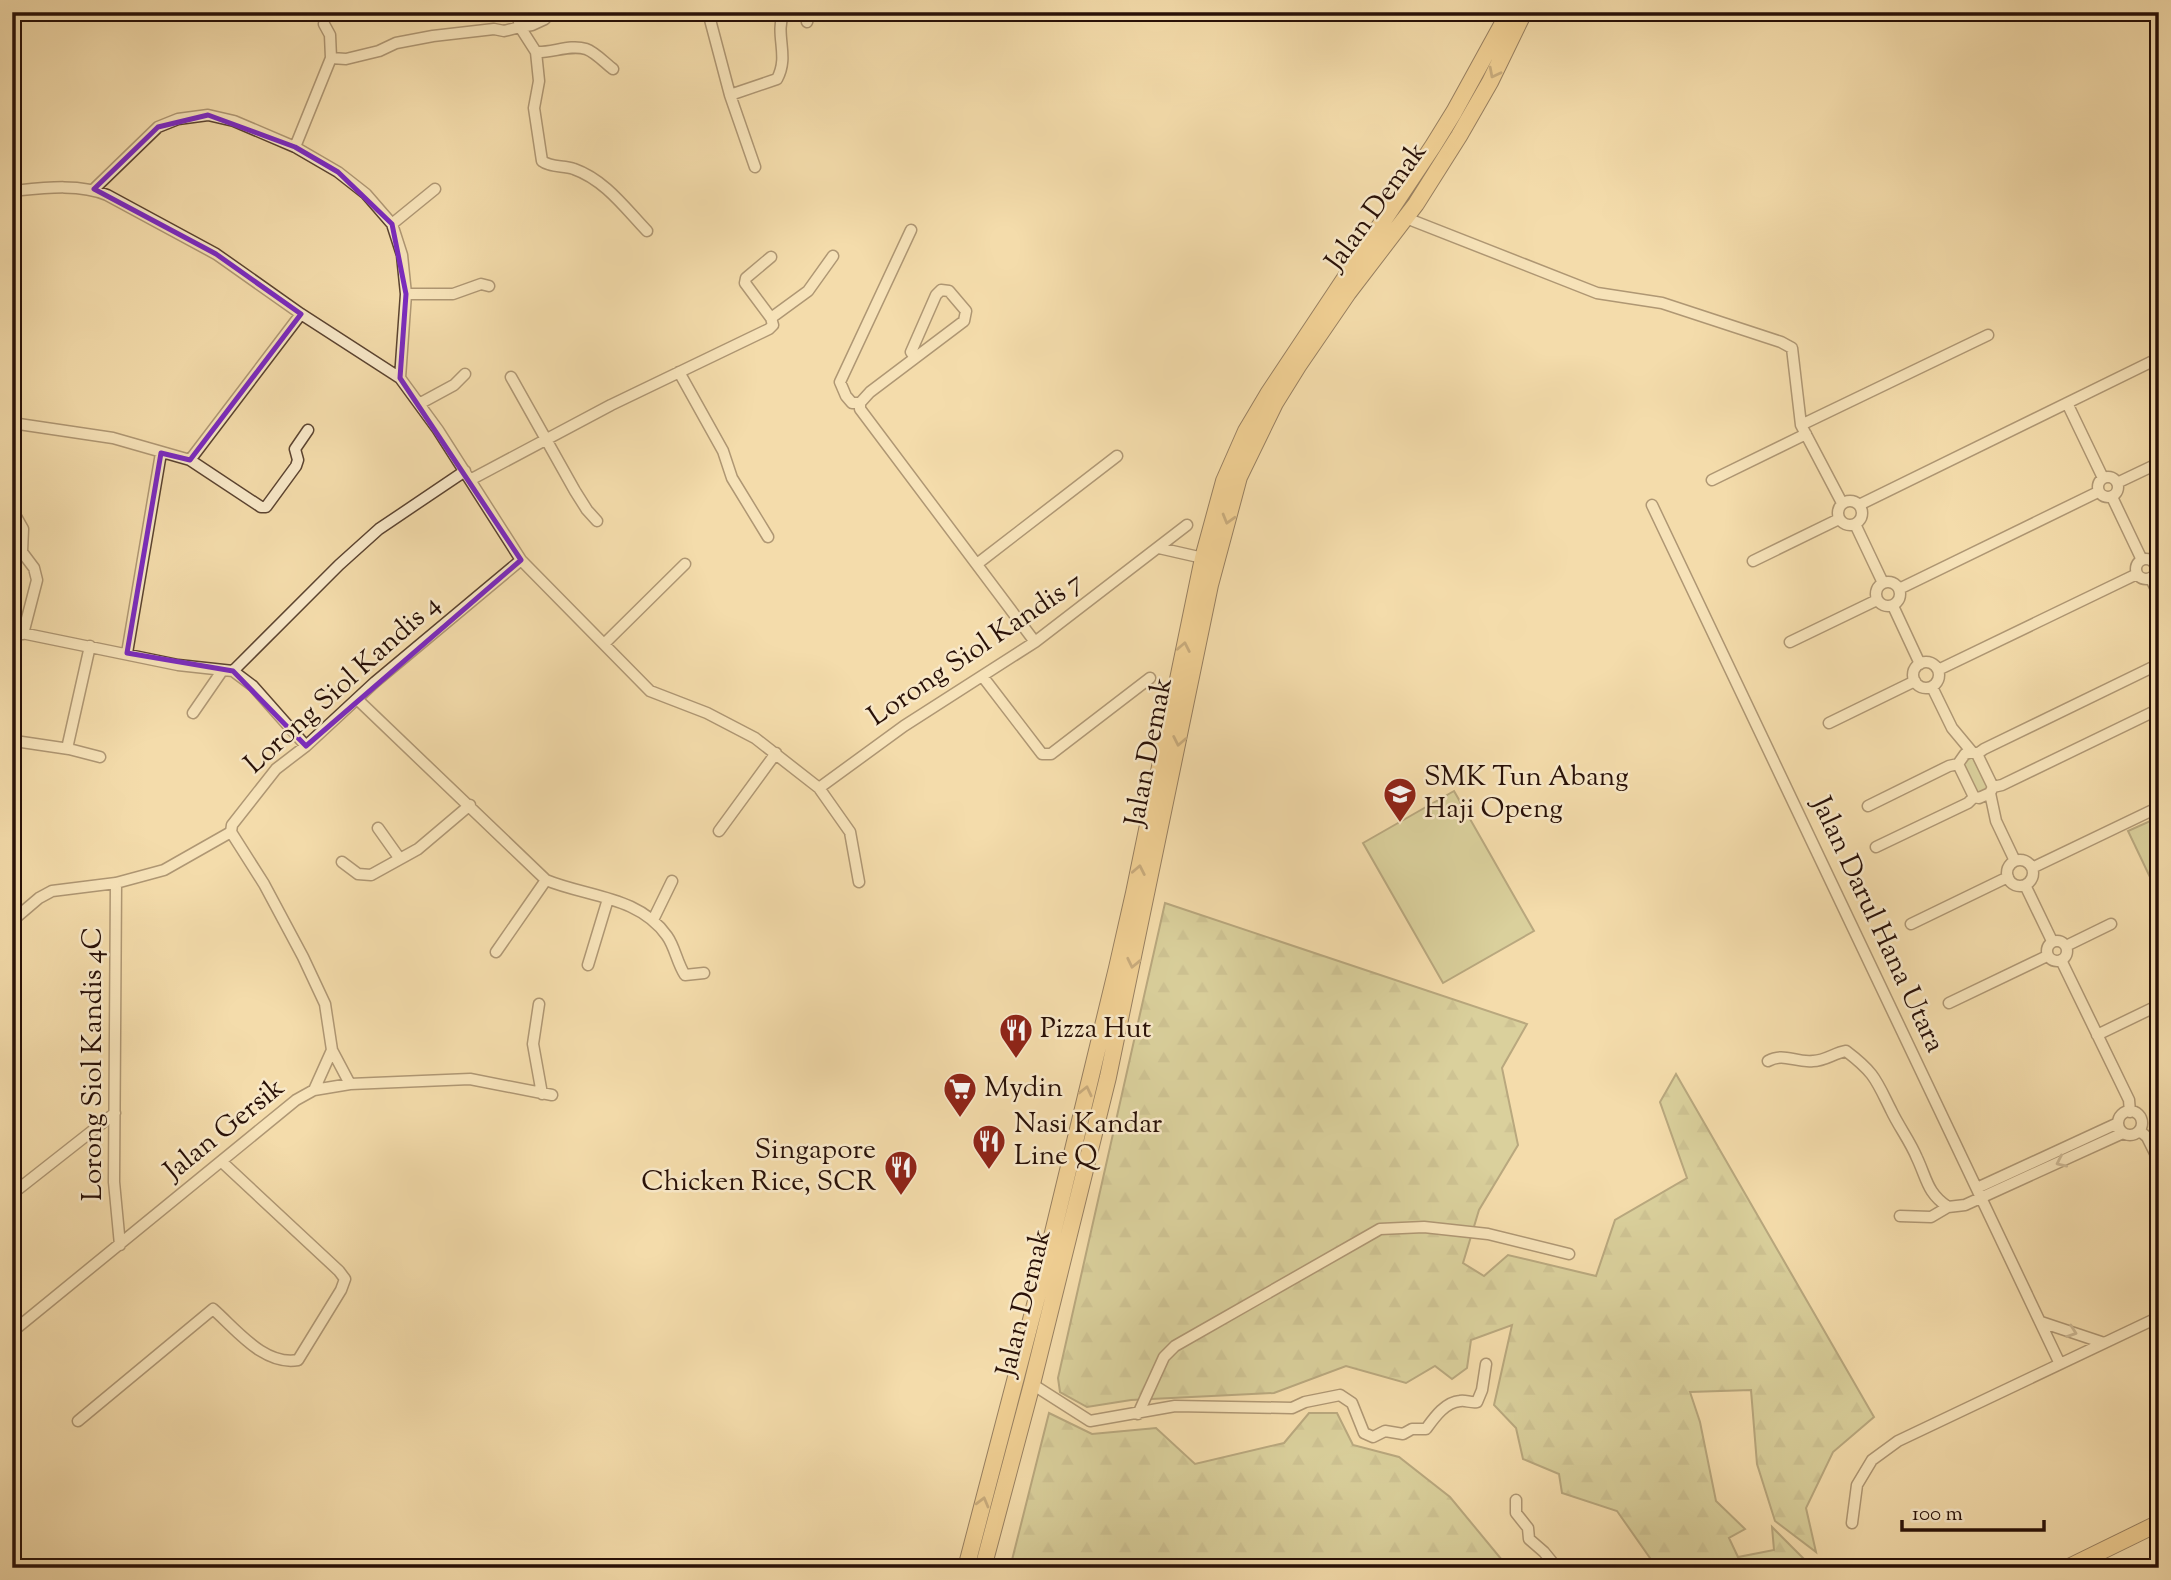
<svg xmlns="http://www.w3.org/2000/svg" width="2171" height="1580" viewBox="0 0 2171 1580" font-family="'Sorts Mill Goudy',serif">
	<defs>
		<pattern id="forest-firs" width="22" height="20" patternUnits="userSpaceOnUse" patternTransform="scale(1.75)"><rect width="22" height="20" fill="#bac08a"/><path d="M5 1l3.5 6h-7zM16 11l3.5 6h-7z" fill="#a0a476"/></pattern>
	</defs>
	<rect width="100%" height="100%" fill="#f4dcab"/>
	<filter id="stains"><feTurbulence type="fractalNoise" baseFrequency=".00286" numOctaves="4"/><feColorMatrix values="0 0 0 0 .2 0 0 0 0 .09 0 0 0 0 .02 0 0 0 .5 -.17"/></filter>
	<radialGradient id="worn" r=".72"><stop offset=".6" stop-color="#630" stop-opacity="0"/><stop offset="1" stop-color="#630" stop-opacity=".3"/></radialGradient>
	<!-- grass -->
	<path fill="#bac08a" stroke="#716848" stroke-width="2" d="M1971,757L1973,758L1988,786V789L1977,794L1963,763Z
		M1454,791L1534,931L1443,983L1363,843Z
		M2159,817V896L2128,831Z"/>
	<!-- forest -->
	<path fill="url(#forest-firs)" stroke="#716848" stroke-width="2" d="M1165,903L1527,1024L1502,1068L1518,1145L1479,1210L1463,1263L1484,1276L1508,1255L1596,1276L1615,1220L1687,1178L1660,1102L1676,1074L1874,1417L1833,1452L1806,1508L1816,1552L1775,1521L1757,1464L1751,1390L1690,1392L1700,1422L1716,1501L1745,1529L1729,1538L1738,1557L1774,1550L1772,1527L1810,1565L1807,1568H1657L1617,1511L1562,1493L1559,1474L1523,1459L1516,1428L1494,1405L1512,1325L1471,1340L1467,1368L1452,1379L1435,1366L1406,1383L1346,1366L1274,1393L1131,1400L1087,1407L1060,1392L1058,1378Z
		M1049,1413L1092,1434L1156,1428L1195,1464L1284,1443L1309,1413H1337L1353,1445L1399,1457L1450,1497L1502,1560L1504,1568H1010Z"/>
	<g fill="none" stroke-linecap="round" stroke-linejoin="round">
		<defs>
			<path id="minor" d="M517,12L520,27L532,25L545,19L547,12
				M708,12L730,95L755,167
				M12,13L15,12
				M807,22L810,12
				M536,52C552,53 570,44 586,49C595,52 605,63 613,69
				M331,58L346,59L379,51L396,43L433,36L494,29L504,31L520,27L536,52L539,81L534,108L542,161C551,168 564,165 574,169C605,180 625,208 647,231
				M730,95L777,79C790,55 774,35 784,12
				M295,147L331,58L330,35L324,24
				M94,189L158,127L178,119L208,115L234,121L295,147L338,172L366,194L392,224L402,255L406,294L400,378
				M12,191C42,188 80,183 107,195L216,254L301,314L400,378L438,430L521,560L650,691L707,713L755,738L819,788L850,832L859,882
				M1406,218L1597,293L1662,303L1781,342L1792,348L1801,425L1842,503
				M392,224L435,189
				M406,294H453L481,284L489,286
				M771,318L808,291L833,256
				M679,372L723,451L732,478L768,537
				M511,377L575,491L587,510L597,521
				M860,403V409L1035,642
				M860,403L870,392L964,321L966,311L949,291L941,290L936,295L911,352L915,358
				M860,403H852L846,396L840,382L911,230
				M2067,403L2103,478
				M419,404L454,385L465,374
				M12,423L113,438L190,460L301,314
				M1801,425L1988,335
				M190,460L261,507H266L296,466L298,460L295,449L308,430
				M2098 487a10 10 0 1 1 20 0a10 10 0 1 1-20 0Z
				M470,480L611,405L769,329L773,325L771,318L745,283L746,278L771,257
				M1712,480L1806,434
				M2117,483L2159,463
				M12,487L14,513L23,529L22,552L34,568L37,580L23,634
				M2112,497L2142,560
				M1838 513a12 12 0 1 1 24 0a12 12 0 1 1-24 0Z
				M1652,505L2060,1364
				M1859,505L2159,358
				M1855,524L1883,583
				M1159,548L1203,558
				M2136 569a10 10 0 1 1 20 0a10 10 0 1 1-20 0Z
				M1753,561L1839,519
				M977,564L1117,456
				M2151,579L2159,595
				M1876 594a12 12 0 1 1 24 0a12 12 0 1 1-24 0Z
				M1899,589L2098,492
				M1893,606L1920,664
				M12,631L178,665L233,671L253,686L306,746
				M1790,642L1877,600
				M604,644L685,564
				M90,646L68,744L69,749L100,757
				M127,653L161,453
				M1913 675a13 13 0 1 1 26 0a13 13 0 1 1-26 0Z
				M1938,670L2137,574
				M233,671L339,565L379,529L465,471
				M983,677L1042,754H1051L1150,678
				M1932,687L1952,728L1972,752
				M357,699L546,880C587,897 639,896 667,936C675,947 677,963 685,975L704,973
				M193,713L222,671
				M1829,723L1915,681
				M15,741L69,749
				M1972,752L1977,754L1993,787L1990,793L1979,798L1974,797L1958,764L1965,754Z
				M1977,754L1984,749L2159,664
				M1993,787L2002,785L2159,709
				M819,788L904,726L1035,642L1187,525
				M1990,793L1996,821L2015,861
				M1868,806L1949,766L1958,764
				M378,828L400,859
				M719,831L776,753
				M231,832L264,884L303,957L325,1004L332,1050L350,1084
				M1876,847L1968,803L1974,797
				M2007 873a13 13 0 1 1 26 0a13 13 0 1 1-26 0Z
				M342,862L358,874L371,875L418,849L470,805
				M2032,868L2159,807
				M116,883L114,1182L120,1245
				M2025,885L2052,941
				M653,920L672,881
				M12,921L39,898L52,891L116,883L164,870L231,832L232,825L276,769L306,746L375,682L521,560
				M1911,924L2008,877
				M2047 951a10 10 0 1 1 20 0a10 10 0 1 1-20 0Z
				M2066,946L2111,924
				M496,952L546,880
				M2061,960L2129,1100L2130,1112
				M588,965L608,899
				M1949,1003L2047,956
				M539,1004L533,1044L542,1094
				M2097,1035L2159,1005
				M1768,1061C1784,1052 1795,1063 1813,1061C1825,1061 1834,1053 1846,1051C1875,1073 1876,1080 1891,1110C1899,1127 1910,1141 1917,1158C1927,1179 1927,1193 1948,1207
				M314,1090L332,1050
				M2118 1123a12 12 0 1 1 24 0a12 12 0 1 1-24 0Z
				M2140,1131L2147,1137L2159,1161
				M1977,1188L2118,1123
				M12,1194L115,1113
				M1900,1216L1931,1217L1948,1207L1965,1205L2123,1133
				M2041,1322L2104,1343
				M12,1332L296,1100L314,1090L350,1084L470,1079L552,1095
				M1032,1384L1090,1421L1175,1406L1292,1408L1305,1402L1340,1395L1352,1403L1364,1433L1373,1437L1385,1431L1403,1434L1412,1429H1426C1434,1418 1445,1402 1460,1401C1466,1400 1470,1403 1477,1402L1482,1390L1486,1364
				M1138,1414L1164,1357L1175,1346L1380,1229L1424,1227L1488,1234L1569,1254
				M78,1421L213,1309C237,1330 264,1366 298,1360L341,1290L345,1279L339,1271L222,1162
				M1516,1500V1513L1528,1528L1529,1539L1544,1552L1557,1568
				M1852,1523L1857,1485L1872,1460L1898,1441L2159,1317"/>
			<path id="highway" d="M966,1568L1042,1278L1117,968L1134,893L1203,558L1224,481L1246,431L1268,394L1433,146L1454,112L1509,12
				M983,1568L1032,1384L1108,1077L1210,585L1239,477L1275,403L1298,366L1348,293L1416,204L1459,136L1490,82L1524,12
				M2067,1568L2159,1523"/>
		</defs>
		<!-- minor casing -->
		<use href="#minor" stroke="#5b4330" stroke-width="13"/>
		<!-- highway casing -->
		<use href="#highway" stroke="#281007" stroke-width="18"/>
		<!-- minor -->
		<use href="#minor" stroke="#f8e8c8" stroke-width="10"/>
		<!-- highway -->
		<use href="#highway" stroke="#eabe76" stroke-width="16"/>
	</g>
	<!-- one-way arrows -->
	<defs><path id="oneway-chevron" d="M-2-3.5L2.5 0L-2 3.5" fill="none" stroke-width="1.6" stroke-linecap="round" stroke-linejoin="round" transform="scale(1.75)"/></defs>
	<g stroke="#937044">
		<use href="#oneway-chevron" transform="translate(1494 73) rotate(117)"/>
		<use href="#oneway-chevron" transform="translate(1228 519) rotate(106)"/>
		<use href="#oneway-chevron" transform="translate(1184 647) rotate(-79)"/>
		<use href="#oneway-chevron" transform="translate(1179 741) rotate(101)"/>
		<use href="#oneway-chevron" transform="translate(1139 870) rotate(-79)"/>
		<use href="#oneway-chevron" transform="translate(1133 963) rotate(102)"/>
		<use href="#oneway-chevron" transform="translate(1086 1091) rotate(-77)"/>
		<use href="#oneway-chevron" transform="translate(983 1502) rotate(-75)"/>
	</g>
	<g stroke="#9a8771">
		<use href="#oneway-chevron" transform="translate(2061 1162) rotate(155)"/>
		<use href="#oneway-chevron" transform="translate(2072 1332) rotate(19)"/>
	</g>
	<!-- marked area -->
	<path d="M0 0H2171V1580H0ZM208,115L295,147L338,172L392,224L406,294L400,378L521,560L306,746L233,671L127,653L161,453L190,460L301,314L216,254L94,189L158,127Z" fill="#f4dcab" fill-opacity=".55" fill-rule="evenodd"/>
	<path fill="none" stroke="#7b2cbf" stroke-width="5" stroke-linejoin="round" d="M208,115L295,147L338,172L392,224L406,294L400,378L521,560L306,746L233,671L127,653L161,453L190,460L301,314L216,254L94,189L158,127Z"/>
	<!-- icons -->
	<defs>
		<symbol id="school-pin" viewBox="-11 -11 22 30"><path d="M0 17L-7.5 6A9.5 9.5 0 1 1 7.5 6Z" fill="#8f2418" stroke="#f8e8c8"/><path d="M0-5L7-2L0 1L-7-2ZM-4 1L0 2.5L4 1V4Q0 6-4 4Z" fill="#fff"/></symbol>
		<symbol id="restaurant-pin" viewBox="-11 -11 22 30"><path d="M0 17L-7.5 6A9.5 9.5 0 1 1 7.5 6Z" fill="#8f2418" stroke="#f8e8c8"/><path d="M-5-6h1v4h1v-4h1v4h1v-4h1v5L-1.5 .5V6h-2V.5L-5-1ZM5-6V6H3V1.5H1.5Q1.5-4 5-6Z" fill="#fff"/></symbol>
		<symbol id="supermarket-pin" viewBox="-11 -11 22 30"><path d="M0 17L-7.5 6A9.5 9.5 0 1 1 7.5 6Z" fill="#8f2418" stroke="#f8e8c8"/><path d="M-6-5.5h2.5l.6 2H6L4.5 2H-2.5L-4.4-4H-6ZM-1.5 3.2a1.3 1.3 0 1 0 .1 0ZM3 3.2a1.3 1.3 0 1 0 .1 0Z" fill="#fff"/></symbol>
	</defs>
	<g fill-rule="evenodd">
		<use href="#school-pin" x="1381" y="775" width="38" height="52"/>
		<use href="#restaurant-pin" x="997" y="1011" width="38" height="52"/>
		<use href="#supermarket-pin" x="941" y="1070" width="38" height="52"/>
		<use href="#restaurant-pin" x="970" y="1122" width="38" height="52"/>
		<use href="#restaurant-pin" x="882" y="1148" width="38" height="52"/>
	</g>
	<g text-anchor="middle" dominant-baseline="central" stroke-width="5" stroke-linejoin="round" paint-order="stroke">
		<!-- street labels -->
		<g font-size="28" fill="#281007" stroke="#f8e8c8">
			<text transform="translate(1377 207) rotate(-54)">Jalan Demak</text>
			<text transform="translate(976 650) rotate(-34)">Lorong Siol Kandis 7</text>
			<text transform="translate(343 685) rotate(-42)">Lorong Siol Kandis 4</text>
			<text transform="translate(1150 752) rotate(-79)">Jalan Demak</text>
			<text transform="translate(1877 925) rotate(65)">Jalan Darul Hana Utara</text>
			<text transform="translate(94 1064) rotate(-90)">Lorong Siol Kandis 4C</text>
			<text transform="translate(225 1130) rotate(-39)">Jalan Gersik</text>
			<text transform="translate(1025 1303) rotate(-76)">Jalan Demak</text>
		</g>
		<!-- poi labels -->
		<g font-size="28" fill="#281007" stroke="#f8e8c8" text-anchor="start">
			<text x="1424" y="778">SMK Tun Abang<tspan x="1424" dy="32">Haji Openg</tspan></text>
			<text x="1040" y="1030">Pizza Hut</text>
			<text x="984" y="1089">Mydin</text>
			<text x="1014" y="1125">Nasi Kandar<tspan x="1014" dy="32">Line Q</tspan></text>
			<text x="876" y="1151" text-anchor="end">Singapore<tspan x="876" dy="32">Chicken Rice, SCR</tspan></text>
		</g>
	</g>
	<!-- margin -->
	<rect width="2171" height="1580" fill="none" stroke="#f4dcab" stroke-width="42"/>
	<rect x="14" y="14" width="2143" height="1552" fill="none" stroke="#281007" stroke-width="3.5"/>
	<rect x="21" y="21" width="2129" height="1538" fill="none" stroke="#281007" stroke-width="2"/>
	<!-- scale -->
	<path d="M1902 1520v10h142v-10" fill="none" stroke="#281007" stroke-width="3.5"/>
	<text x="1912" y="1520" font-size="21" fill="#281007" stroke="#f8e8c8" stroke-width="5" paint-order="stroke">100 m</text>
	<rect width="100%" height="100%" filter="url(#stains)"/>
	<rect width="100%" height="100%" fill="url(#worn)"/>
</svg>
